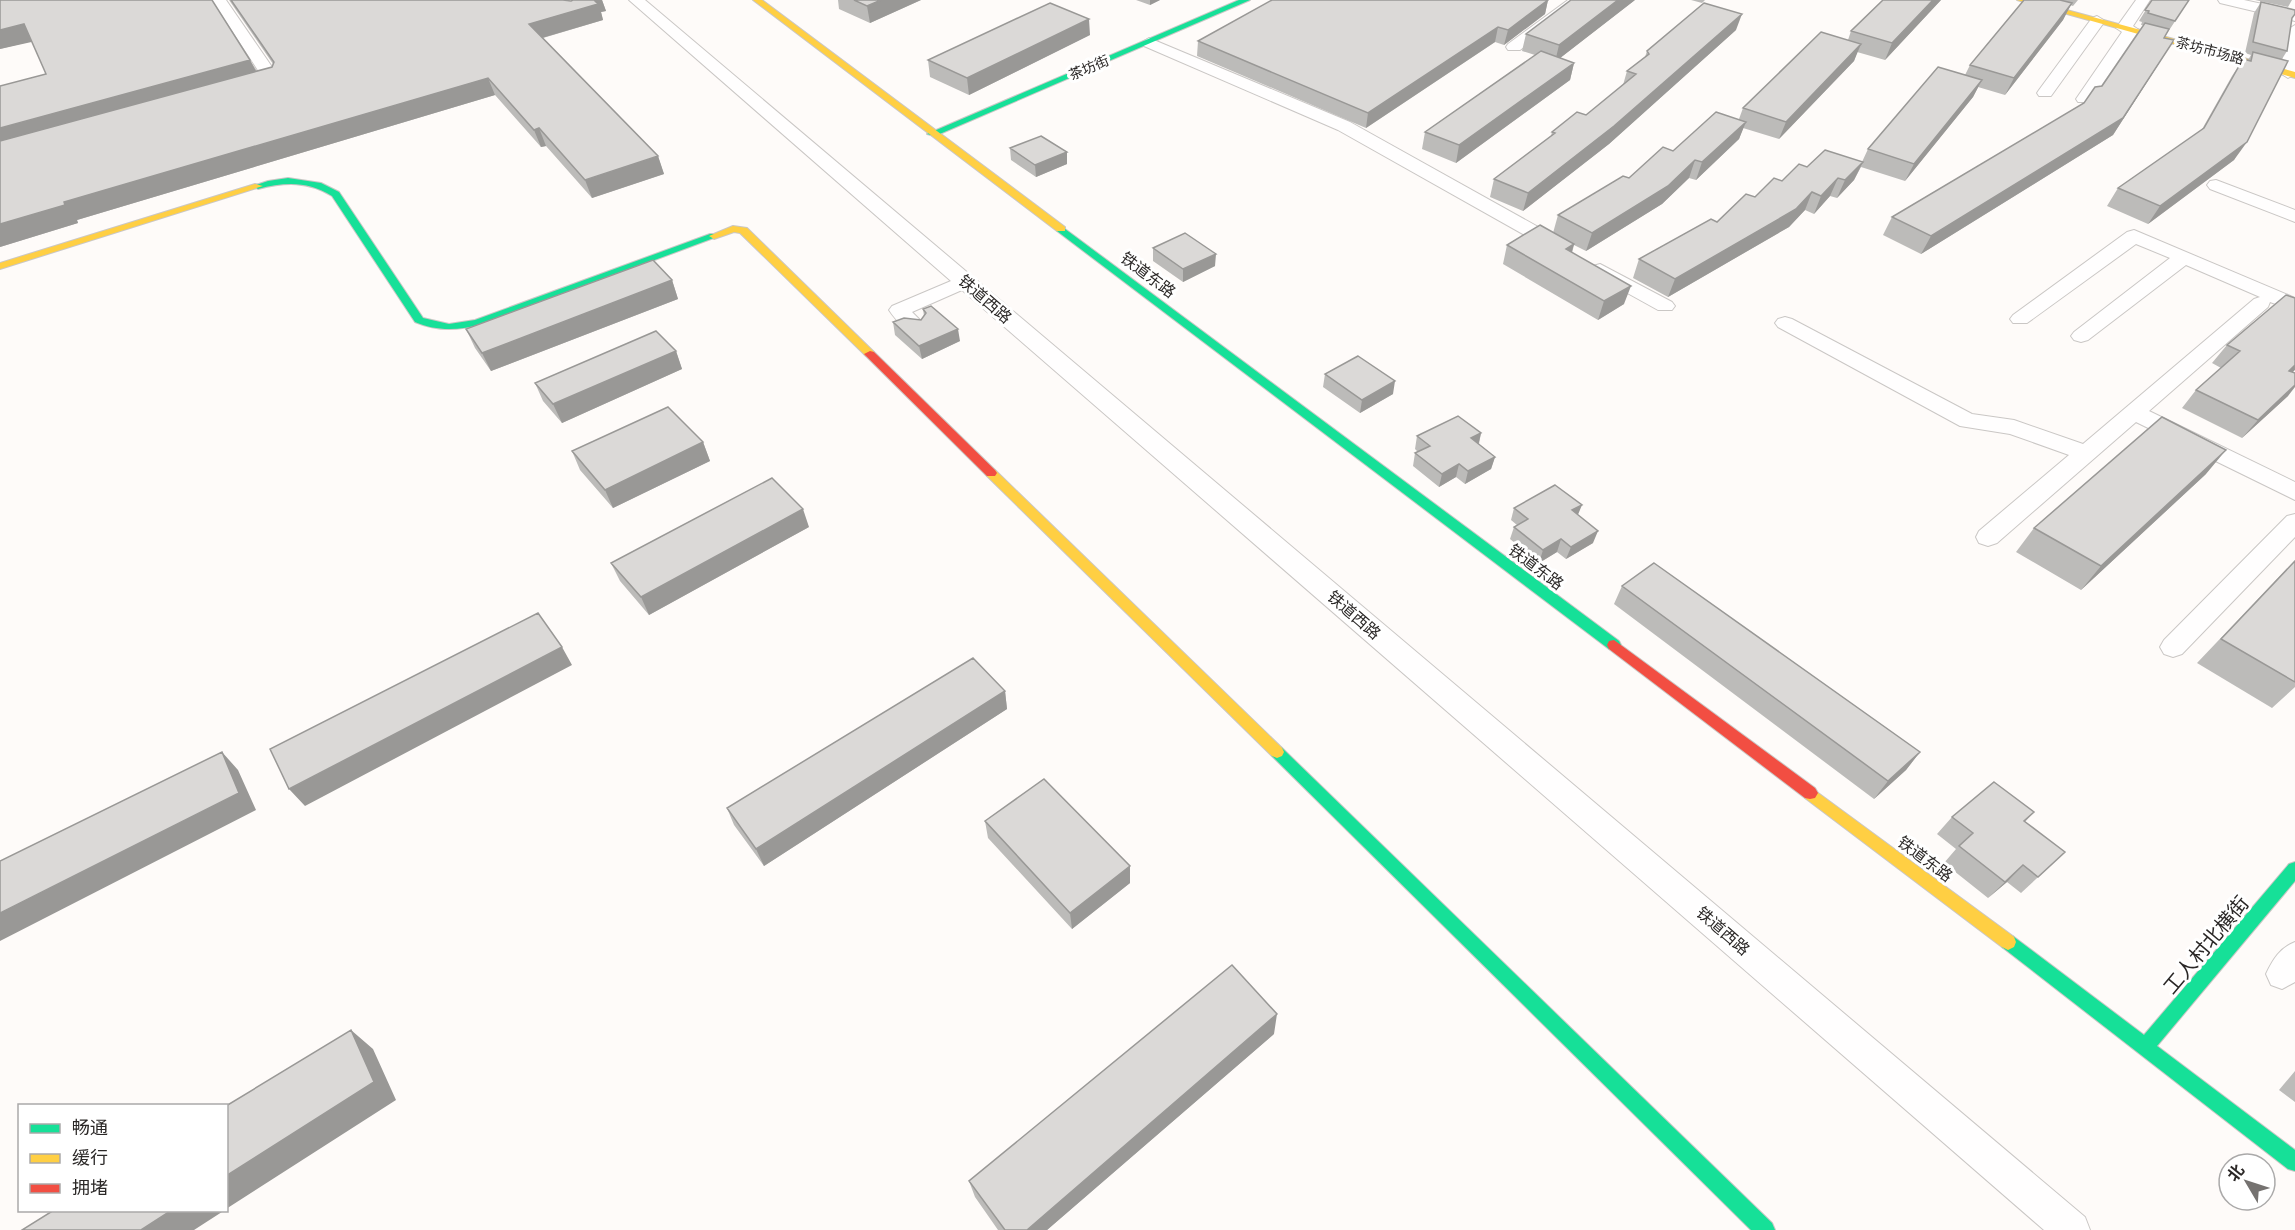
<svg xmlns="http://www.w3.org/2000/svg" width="2295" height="1230" viewBox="0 0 2295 1230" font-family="Rubik,'Noto Sans SC',sans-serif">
	<rect width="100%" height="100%" fill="#fefbf9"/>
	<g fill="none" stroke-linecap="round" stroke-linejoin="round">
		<defs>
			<path id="street" d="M212,0H226L281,80L279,83L252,91L246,89L244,86L246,83L263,78Z
				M629,0H645L2085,1217L2090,1230H2044L962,290L912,312L926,326L923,330C908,334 897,322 889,310L892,306L951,281Z
				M1568,0H1585L1520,50H1508L1506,47L1508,44Z
				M2136,0H2150L2133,26L2139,30L2090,102H2078L2076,99L2122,32L2116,28Z
				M2218,0H2244L2295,11V21L2220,3Z
				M2097,16L2105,21L2051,96H2039L2037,93L2039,90L2092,18Z
				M2295,25V74L2288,78L2280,73L2287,30Z
				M1149,38L1350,122L1567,243L1570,247L1567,251H1553L1338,130L1144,46L1141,43Z
				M2216,180L2295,210V222L2210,189L2207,185L2210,181Z
				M2134,230L2295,298V311L2270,302L2268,307L2149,411L2295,482V500L2136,422L1997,543L1988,546L1979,543L1976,537L1979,531L2069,455L2010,434L1960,426L1778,327L1775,323L1778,319L1785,317L1792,319L1972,414L2014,420L2083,444L2254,299L2260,297L2186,265L2088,340L2081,342L2074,340L2071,336L2074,332L2170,258L2136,244L2027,323H2013L2010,319L2013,315L2127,232Z
				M1600,264L1672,302L1675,306L1672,310H1658L1593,274L1590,270L1593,266Z
				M2295,514V537L2182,654L2173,657L2164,654L2160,647L2164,640L2287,516Z
				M2295,942V982L2282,989L2271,985L2266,974C2273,959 2280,948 2295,942Z"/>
			<path id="fast" d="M1239,0H1250L935,136L927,134Z
				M288,178L321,183L339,192L423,318L449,324L475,320L710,234H718L719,236L483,324C459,330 439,332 415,322L332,196C308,181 285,182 258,189L253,186L268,181Z
				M1061,226L1619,641L1621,645L1619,649H1609L1057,231V227Z
				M1277,746L1282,748L1772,1223L1775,1230H1751L1272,756L1270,752L1272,748Z
				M2295,862V881L2157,1046L2295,1150V1171L2288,1169L2002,947L2000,942L2002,937L2008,934L2014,937L2144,1035L2289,864Z"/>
			<path id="slow" d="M753,0H762L1065,227V231H1057Z
				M2017,0H2030L2295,72V78Z
				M255,184L263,186L0,269V263Z
				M733,226L747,228L874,352V356H866L740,233L734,232L714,239L709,236Z
				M991,469L995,470L1282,748L1284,752L1282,756L1277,758L1272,756L987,476L985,473L987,470Z
				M1810,787L2014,937L2016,942L2014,947L2008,950L2002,947L1805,798L1802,793L1805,788Z"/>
			<path id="jam" d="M870,351L874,352L995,470L997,473L995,476H987L866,356L864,354Z
				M1614,640L1815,788L1818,793L1815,798L1810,799L1805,798L1609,649L1607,645L1609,641Z"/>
		</defs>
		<!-- street casing -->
		<use href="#street" stroke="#cac7c5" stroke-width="2"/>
		<!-- fast casing -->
		<use href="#fast" stroke="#cac7c5" stroke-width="2"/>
		<!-- slow casing -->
		<use href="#slow" stroke="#cac7c5" stroke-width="2"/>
		<!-- jam casing -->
		<use href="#jam" stroke="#cac7c5" stroke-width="2"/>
		<!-- street -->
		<use href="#street" fill="#fffefe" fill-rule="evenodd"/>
		<!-- fast -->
		<use href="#fast" fill="#16e098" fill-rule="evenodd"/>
		<!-- slow -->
		<use href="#slow" fill="#ffcf43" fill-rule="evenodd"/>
		<!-- jam -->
		<use href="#jam" fill="#f24e42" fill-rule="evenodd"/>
	</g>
	<!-- wall -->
	<path fill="#bcbbb9" d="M0,0L250,60L257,71L272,67L273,64L229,0H563L571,1L573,0H602L606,11L601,12L603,20L543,38L658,156L664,174L592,198L546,146L541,147L495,95L77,220L78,223L0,247L46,74L32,41L0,49Z
		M838,0H921L870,23L839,9Z
		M1136,0H1160L1150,5Z
		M1548,0L1545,14L1504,45L1495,42L1366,128L1197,56L1198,41Z
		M1635,0L1560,58L1574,63L1570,80L1456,163L1422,149L1425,132L1535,55L1522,51L1526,34Z
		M1691,0H1705L1702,3Z
		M1883,0H1941L1885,60L1857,52L1854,61L1779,139L1743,128L1739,139L1696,180L1689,178L1662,204L1586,251L1574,245L1572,253L1624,304L1598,320L1503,264L1507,245L1553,233L1558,215L1629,178L1673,151L1739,119L1743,108L1848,40L1851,31Z
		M2024,0H2078L2073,6L2070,5L2063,20L2005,95L1978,87L1973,97L1905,181L1861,167L1854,180L1837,198L1830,196L1814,214L1805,210L1789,227L1668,297L1633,278L1639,259L1717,222L1755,197L1807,167L1862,162L1868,149L1965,75L1970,65Z
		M2152,0H2189L2164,38L2163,57L2113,135L1921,254L1883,235L1892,217L2084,103L2102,86L2143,25H2141L2142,22L2139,21Z
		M2255,0H2292L2288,7Z
		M2261,2L2292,18L2287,51L2282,59L2234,160L2148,224L2107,206L2118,188L2201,131L2232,76L2243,59L2248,60L2251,55L2245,53L2254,13Z
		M1736,30L1609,144L1523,211L1490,197L1494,179L1551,136L1552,132L1586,115L1623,85L1627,71L1645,57L1647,51Z
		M1090,35L969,95L930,77L928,60Z
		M1010,148L1067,152V164L1036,177L1011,160Z
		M1153,248L1215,266L1183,282L1153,261Z
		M672,280L678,299L491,371L475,348L466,329Z
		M923,309L960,341L922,359L895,335L893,322L921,320L924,316Z
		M2227,345L2292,372L2288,396L2242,438L2182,408L2196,390L2221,368L2212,363Z
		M676,351L682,369L562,423L543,401L535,383Z
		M1325,374L1393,394L1360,413L1323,387Z
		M1481,433L1479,444L1495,457L1491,469L1465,484L1456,477L1439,487L1413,466L1415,453L1418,452L1415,449L1417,436Z
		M703,442L710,461L613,508L580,470L572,451Z
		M2206,474L2081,590L2016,552L2034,528Z
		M1514,508L1578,515L1593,543L1566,559L1557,552L1539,563L1510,539L1514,527L1517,525L1511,520Z
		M809,527L649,615L620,581L611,563Z
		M2295,560V687L2272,708L2197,663Z
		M1622,586L1920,752L1906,770L1874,799L1614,604Z
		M1005,691L1007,709L764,866L734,825L727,808Z
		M2034,812L2025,822L2065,852L2021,893L2007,882L1988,898L1944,863L1956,849L1937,834L1952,817Z
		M985,821L1130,866V883L1072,929L988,838Z
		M1274,1034L1047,1230H998L975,1197L969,1181Z
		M2295,1071V1102L2279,1090Z"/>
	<!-- shaded-wall -->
	<path fill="#999896" d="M591,0H602L606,11L601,12L603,20L535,40L529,24Z
		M881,0H921L870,23L867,6Z
		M1150,0H1160L1150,5Z
		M1548,0L1545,14L1504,45L1508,30Z
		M1618,0H1635L1555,62L1559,45Z
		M1933,0H1941L1885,60L1892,43Z
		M2072,3L2063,20L2005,95L2014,78Z
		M1742,14L1736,30L1609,144L1523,211L1528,193Z
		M1089,19L1090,35L969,95L967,78Z
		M24,24L36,41L0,49V30Z
		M1498,27L1495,42L1366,128L1368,113Z
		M2174,40L2113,135L1921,254L1931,236Z
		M1861,44L1854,61L1779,139L1786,122Z
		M250,60L259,77L0,149V128Z
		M1574,63L1570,80L1456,163L1459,145Z
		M488,78L495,95L77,220L78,223L0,247V224L64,202Z
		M1982,80L1973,97L1905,181L1914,164Z
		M1746,122L1739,139L1696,180L1702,162Z
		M539,128L546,146L541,147L534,130Z
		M2247,142L2234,160L2148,224L2160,206Z
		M1067,152V164L1036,177L1035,165Z
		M658,156L664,174L592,198L585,180Z
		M1695,160L1689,178L1662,204L1586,251L1592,233Z
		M1863,162L1854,180L1837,198L1845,180Z
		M1838,178L1830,196L1814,214L1821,196Z
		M1812,192L1805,210L1789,227L1668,297L1675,279Z
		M1574,244L1569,262L1566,249Z
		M1216,254L1215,266L1183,282V269Z
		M672,280L678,299L491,371L482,353Z
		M1631,286L1624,304L1598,320L1604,301Z
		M958,329L960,341L922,359L919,346Z
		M676,351L682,369L562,423L553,404Z
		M2295,365V370L2274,389L2289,371Z
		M1395,381L1393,394L1360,413L1362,400Z
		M2295,385V387L2288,396L2242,438L2258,420Z
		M1481,433L1478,446L1471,438Z
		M703,442L710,461L613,508L605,490Z
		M2226,450L2206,474L2081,590L2101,566Z
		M1495,457L1491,469L1465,484L1468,471Z
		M1459,464L1456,477L1439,487L1442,474Z
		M1582,505L1577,517L1572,510Z
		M803,509L809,527L649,615L641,597Z
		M1598,531L1593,543L1566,559L1571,547Z
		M1561,539L1557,552L1539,563L1543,550Z
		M562,647L572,665L305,806L289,789Z
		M1005,691L1007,709L764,866L756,849Z
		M222,752L238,770L256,810L0,941V913Z
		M1920,752L1906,770L1874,799L1888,781Z
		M2023,865L2007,882L1988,898L2005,882Z
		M1130,866V883L1072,929L1070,913Z
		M1277,1014L1274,1034L1047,1230H1027Z
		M351,1030L373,1049L396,1100L226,1209V1176Z
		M172,1210H225L194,1230H141Z"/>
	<!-- building -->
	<path fill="#dbd9d7" stroke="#999896" stroke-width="1.5" d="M0,0H212L250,60L0,128V86L46,74L24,24L0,30Z
		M231,0H563L571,1L573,0H594L598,4L529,24L658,156L585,180L539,128L534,130L488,78L64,202L65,205L0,224V141L272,67L274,62Z
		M854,0H881L867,6Z
		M1272,0H1548L1508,30L1498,27L1368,113L1198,41Z
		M1571,0H1618L1559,45L1526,34Z
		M1883,0H1933L1892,43L1851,31Z
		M2024,0H2060L2072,3L2014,78L1970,65Z
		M2152,0H2189L2175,21L2148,13L2149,11L2145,10Z
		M2261,2L2295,10V14L2292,18L2287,51L2253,42Z
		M1050,3L1089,19L967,78L928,60Z
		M1704,3L1742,14L1614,126L1528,193L1494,179L1555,133L1552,132L1577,112L1586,115L1636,74L1627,71L1649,54L1647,51Z
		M2145,23L2169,29L2164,38L2174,40L2123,118L1931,236L1892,217L2084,103L2095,87L2102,86Z
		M1821,32L1861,44L1786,122L1743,108Z
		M1541,51L1574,63L1459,145L1425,132Z
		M2253,52L2288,61L2247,142L2160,206L2118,188L2204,128L2243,59L2251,61Z
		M1938,67L1982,80L1914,164L1868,149Z
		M1716,112L1746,122L1702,162L1695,160L1668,186L1592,233L1558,215L1623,176L1629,178L1663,147L1673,151Z
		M1041,136L1067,152L1035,165L1010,148Z
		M1825,150L1863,162L1845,180L1838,178L1821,196L1812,192L1796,209L1675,279L1639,259L1711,219L1717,222L1746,194L1755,197L1774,178L1782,181L1799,164L1807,167Z
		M1540,225L1574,244L1566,249L1631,286L1604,301L1507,245Z
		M1185,233L1216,254L1183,269L1153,248Z
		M653,260L672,280L482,353L466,329Z
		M2286,295L2295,298V365L2289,371L2295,373V385L2258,420L2196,390L2240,351L2227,345Z
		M931,306L958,329L919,346L893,322L904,318L921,320L926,313L923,309Z
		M656,331L676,351L553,404L535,383Z
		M1358,356L1395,381L1362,400L1325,374Z
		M668,407L703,442L605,490L572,451Z
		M1458,416L1481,433L1471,438L1495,457L1468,471L1459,464L1442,474L1415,453L1430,446L1417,436Z
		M2162,417L2226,450L2101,566L2034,528Z
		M772,478L803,509L641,597L611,563Z
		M1555,485L1582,505L1572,510L1598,531L1571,547L1561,539L1543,550L1514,527L1528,519L1514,508Z
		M2295,561V682L2221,639Z
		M1654,563L1920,752L1888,781L1622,586Z
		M538,613L562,647L289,789L270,749Z
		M973,658L1005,691L756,849L727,808Z
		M222,752L239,793L0,913V861Z
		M1044,779L1130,866L1070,913L985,821Z
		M1994,782L2034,812L2024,821L2065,852L2038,877L2023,865L2005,882L1959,846L1973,833L1952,817Z
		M1232,965L1277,1014L1027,1230H1005L969,1181Z
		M351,1030L374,1082L226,1176V1106Z
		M54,1210H172L141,1230H22Z"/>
	<g text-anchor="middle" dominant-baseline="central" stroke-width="6" stroke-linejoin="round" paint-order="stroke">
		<!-- far-street labels -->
		<g font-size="14" fill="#2b2827" stroke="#fff">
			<text transform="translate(2210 51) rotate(15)">茶坊市场路</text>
			<text transform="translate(1089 68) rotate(-23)">茶坊街</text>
		</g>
		<!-- street labels -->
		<g font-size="16" fill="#2b2827" stroke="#fff">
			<text transform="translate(1148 275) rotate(37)">铁道东路</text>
			<text transform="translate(985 299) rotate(41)">铁道西路</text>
			<text transform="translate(1536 567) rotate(37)">铁道东路</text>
			<text transform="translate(1354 615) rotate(41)">铁道西路</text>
			<text transform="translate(1925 859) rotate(37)">铁道东路</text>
			<text transform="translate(1723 931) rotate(41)">铁道西路</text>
		</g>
		<!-- near-street labels -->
		<g font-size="20" fill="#2b2827" stroke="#fff">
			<text transform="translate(2206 945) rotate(-50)">工人村北横街</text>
		</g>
	</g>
	<!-- legend -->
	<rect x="18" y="1104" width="210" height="108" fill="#ffffff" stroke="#aaa9a9" stroke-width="1.5"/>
	<rect x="30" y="1124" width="30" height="9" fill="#16e098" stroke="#aaa9a9" stroke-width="1.5"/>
	<text x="72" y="1134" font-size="18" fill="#2b2827">畅通</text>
	<rect x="30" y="1154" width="30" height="9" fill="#ffcf43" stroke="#aaa9a9" stroke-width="1.5"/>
	<text x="72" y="1164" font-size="18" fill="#2b2827">缓行</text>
	<rect x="30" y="1184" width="30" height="9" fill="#f24e42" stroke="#aaa9a9" stroke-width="1.5"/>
	<text x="72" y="1194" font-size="18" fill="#2b2827">拥堵</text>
	<!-- north arrow -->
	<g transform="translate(2247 1182) rotate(309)"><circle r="28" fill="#ffffff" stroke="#aaa9a9" stroke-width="1.5"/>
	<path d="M0-4.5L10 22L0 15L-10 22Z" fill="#757270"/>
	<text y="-9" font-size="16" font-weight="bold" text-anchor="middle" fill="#2b2827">北</text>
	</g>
</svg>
